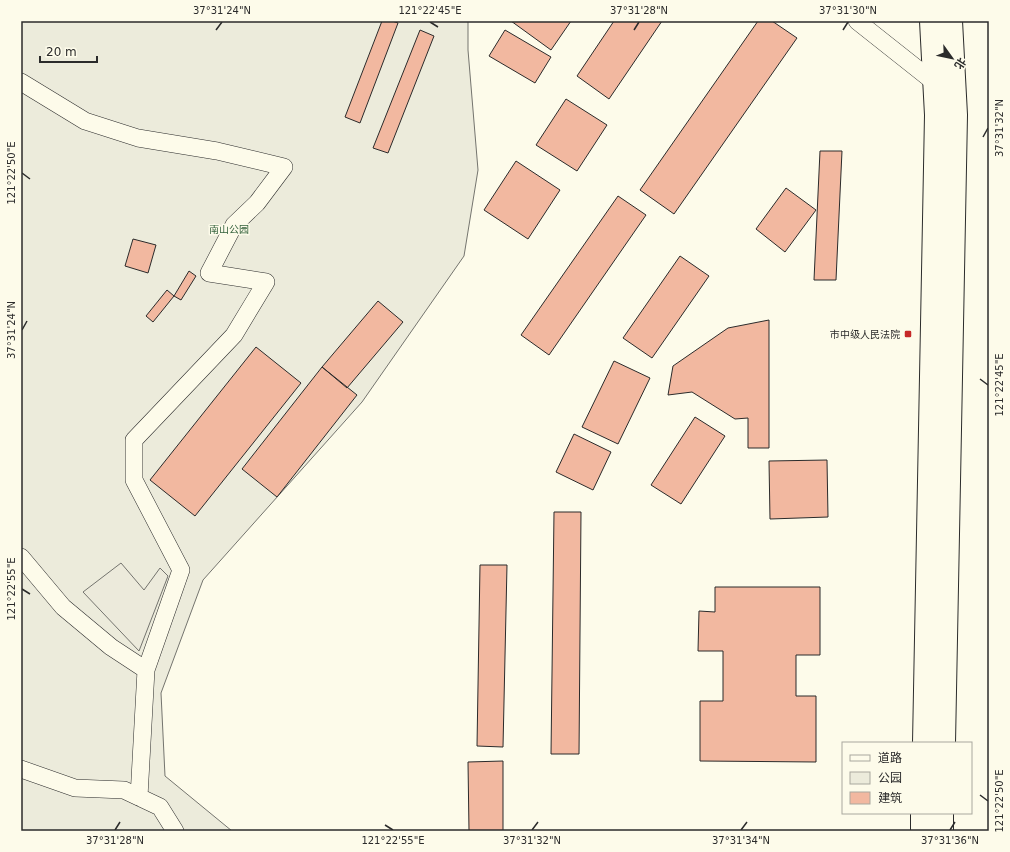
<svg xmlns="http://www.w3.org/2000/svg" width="1010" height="852" viewBox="0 0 1010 852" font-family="'DejaVu Sans','Noto Sans SC',sans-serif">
	<rect width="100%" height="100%" fill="#fdfbea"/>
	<!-- green -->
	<path fill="#ecebdb" stroke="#74746e" d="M21,21H468V50L478,170L464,256L362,402L203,580L161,693L165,776L232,831H21Z"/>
	<!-- parking -->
	<path fill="#eceadb" stroke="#74746e" d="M121,563L144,590L160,568L168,576L139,651L83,592Z"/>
	<!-- building -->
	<path fill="#f2b8a0" stroke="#2b2b2b" d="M382,21H392L398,23L360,123L345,117Z
		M511,21H571L551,50Z
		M614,21H662L609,99L577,76Z
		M758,21H772L797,38L674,214L640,190Z
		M420,30L434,36L388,153L373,148Z
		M505,30L551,57L535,83L489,56Z
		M566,99L607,125L577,171L536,145Z
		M820,151H842L836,280H814Z
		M516,161L560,190L528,239L484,210Z
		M786,188L816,210L785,252L756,229Z
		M618,196L646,215L549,355L521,335Z
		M133,239L156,245L148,273L125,266Z
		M680,256L709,276L652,358L623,338Z
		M189,271L196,276L181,300L174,296Z
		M167,290L174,296L153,322L146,316Z
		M378,301L403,322L347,388L322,367Z
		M769,320V448H748V418L735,419L692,392L668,395L673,366L728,328Z
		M256,347L301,383L195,516L150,480Z
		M614,361L650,378L618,444L582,427Z
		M322,367L357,395L277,497L242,469Z
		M695,417L725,436L681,504L651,485Z
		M574,434L611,452L593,490L556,472Z
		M827,460L828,517L770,519L769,461Z
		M554,512H581L579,754H551Z
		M480,565H507L503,747L477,746Z
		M715,587H820V655H796V696H816V762L700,761V701H723V651H698L699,611L715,612Z
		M503,761V831H469L468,762Z"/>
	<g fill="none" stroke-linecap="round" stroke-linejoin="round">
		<defs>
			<path id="street" d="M857,21L934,82H942
				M21,82L85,121L138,138L217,151L284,167L257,203L234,225L209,273L266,282L234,335L134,440V480L181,570L146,670L139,797
				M21,557L63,607L111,647L146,670
				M21,769L75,788L124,790L160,807L175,831"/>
			<path id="secondary" d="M924,743L936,115L931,21
				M944,743L956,115L951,21
				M922,831V813
				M942,831V813"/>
		</defs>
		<!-- street casing -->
		<use href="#street" stroke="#2b2b2b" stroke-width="18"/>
		<!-- secondary casing -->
		<use href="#secondary" stroke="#2b2b2b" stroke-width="24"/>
		<!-- street -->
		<use href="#street" stroke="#fdfbea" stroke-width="17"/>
		<!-- secondary -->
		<use href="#secondary" stroke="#fdfbea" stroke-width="22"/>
	</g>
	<!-- ticks -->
	<path fill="none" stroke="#2b2b2b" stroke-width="1.5" d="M430,22L438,27M216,30L222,22M634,30L639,22M843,30L848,22M983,137L988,128M22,173L30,179M22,330L27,321M980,379L988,385M22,589L30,594M980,795L988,801M385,825L393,830M115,830L120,822M532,830L538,822M741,830L747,822M950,830L955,822"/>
	<!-- markers -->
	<rect fill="#c62828" stroke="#fdfbea" stroke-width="1.5" x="904" y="330" width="8" height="8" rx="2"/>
	<g text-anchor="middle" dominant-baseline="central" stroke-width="3" stroke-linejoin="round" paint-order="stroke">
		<!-- park labels -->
		<g font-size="10" fill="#34623c" stroke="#fdfbea">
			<text x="229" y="229">南山公园</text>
		</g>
		<!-- poi labels -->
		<g font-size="10" fill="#2b2b2b" stroke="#fdfbea" text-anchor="end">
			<text x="900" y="334">市中级人民法院</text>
		</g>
	</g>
	<!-- border -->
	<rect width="1010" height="852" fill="none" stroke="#fdfbea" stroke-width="44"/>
	<!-- legend -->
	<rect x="842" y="742" width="130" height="72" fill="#fdfbea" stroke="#a9a89e"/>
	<rect x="850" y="755" width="20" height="6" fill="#fdfbea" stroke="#a9a89e"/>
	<text x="878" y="762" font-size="12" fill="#2b2b2b">道路</text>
	<rect x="850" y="772" width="20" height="12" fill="#ecebdb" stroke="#a9a89e"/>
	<text x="878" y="782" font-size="12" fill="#2b2b2b">公园</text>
	<rect x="850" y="792" width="20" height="12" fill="#f2b8a0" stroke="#a9a89e"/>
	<text x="878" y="802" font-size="12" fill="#2b2b2b">建筑</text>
	<!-- north arrow -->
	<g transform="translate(952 58) rotate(123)" stroke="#fdfbea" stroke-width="3" paint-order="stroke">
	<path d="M0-3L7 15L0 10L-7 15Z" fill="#2b2b2b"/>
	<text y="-6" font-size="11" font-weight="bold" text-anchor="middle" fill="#2b2b2b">北</text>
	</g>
	<!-- scale -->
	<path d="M40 56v6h57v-6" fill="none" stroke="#2b2b2b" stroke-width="2"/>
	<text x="46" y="56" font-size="12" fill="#2b2b2b" stroke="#fdfbea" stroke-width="3" paint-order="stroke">20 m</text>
	<rect x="22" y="22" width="966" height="808" fill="none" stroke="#2b2b2b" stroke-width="1.5"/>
	<g font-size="10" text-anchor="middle" fill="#2b2b2b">
		<text x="222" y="14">37°31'24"N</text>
		<text x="430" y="14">121°22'45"E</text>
		<text x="639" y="14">37°31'28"N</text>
		<text x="848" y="14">37°31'30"N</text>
		<text transform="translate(999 128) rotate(-90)" y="4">37°31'32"N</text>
		<text transform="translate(11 173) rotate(-90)" y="4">121°22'50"E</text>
		<text transform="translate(11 330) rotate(-90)" y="4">37°31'24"N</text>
		<text transform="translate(999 385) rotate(-90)" y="4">121°22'45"E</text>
		<text transform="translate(11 589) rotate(-90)" y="4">121°22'55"E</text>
		<text transform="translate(999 801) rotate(-90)" y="4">121°22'50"E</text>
		<text x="115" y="844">37°31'28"N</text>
		<text x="393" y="844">121°22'55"E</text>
		<text x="532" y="844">37°31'32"N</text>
		<text x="741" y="844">37°31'34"N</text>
		<text x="950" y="844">37°31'36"N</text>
	</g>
</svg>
